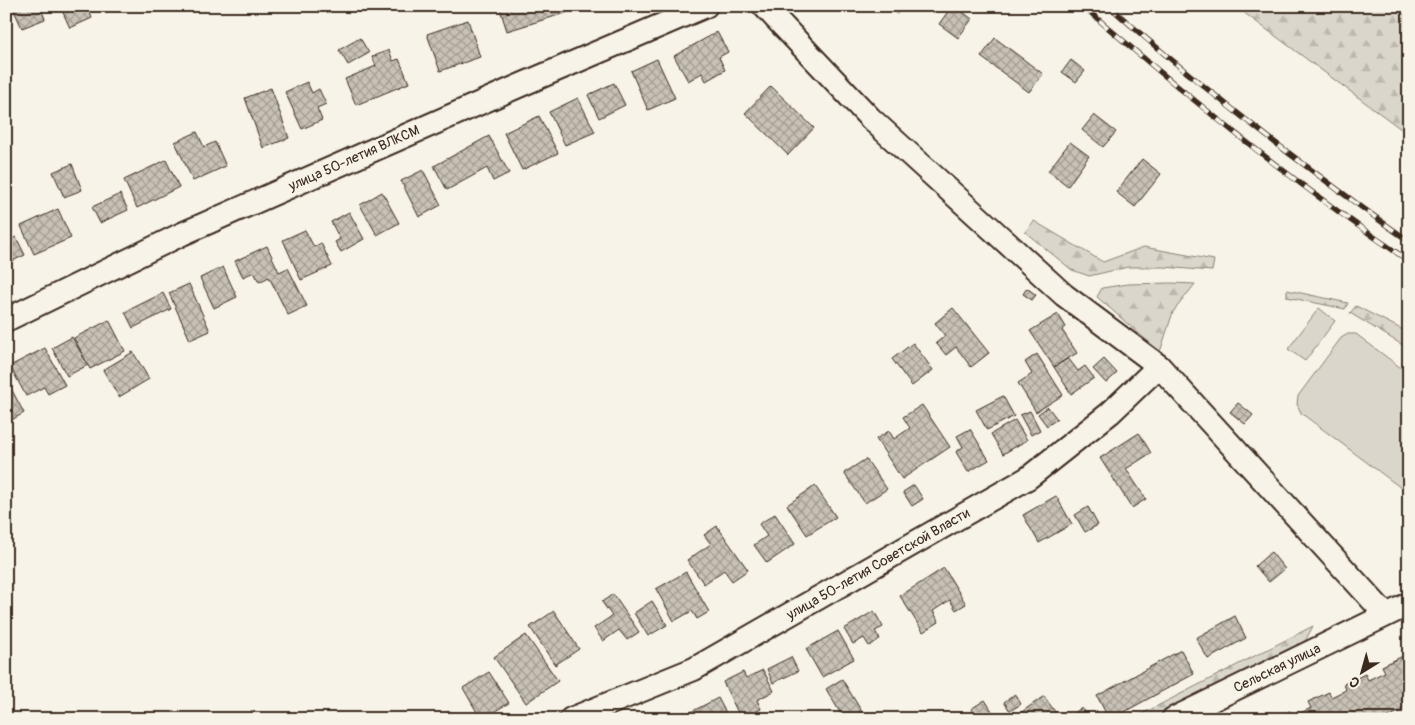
<svg xmlns="http://www.w3.org/2000/svg" width="1415" height="725" viewBox="0 0 1415 725" font-family="Pangolin,sans-serif">
	<defs>
		<pattern id="forest-firs" width="22" height="20" patternUnits="userSpaceOnUse" patternTransform="scale(1.25)"><rect width="22" height="20" fill="#dbd6cb"/><path d="M5 1l3.5 6h-7zM16 11l3.5 6h-7z" fill="#bdb8ae"/></pattern>
		<pattern id="building-cross-hatch" width="8" height="8" patternUnits="userSpaceOnUse" patternTransform="scale(1.25)"><rect width="8" height="8" fill="#c8c1b6"/><path d="M0 0l8 8M0 8l8-8" fill="none" stroke="#a49d93"/></pattern>
	</defs>
	<rect width="100%" height="100%" fill="#f7f3e8"/>
	<filter id="ink" filterUnits="userSpaceOnUse"><feTurbulence type="fractalNoise" baseFrequency=".02" numOctaves="2"/><feDisplacementMap in="SourceGraphic" scale="10" xChannelSelector="R" yChannelSelector="G"/><feConvolveMatrix kernelMatrix="1 2 1 2 8 2 1 2 1" color-interpolation-filters="sRGB"/></filter>
	<g filter="url(#ink)">
		<!-- forest -->
		<path fill="url(#forest-firs)" stroke="#8b8074" d="M1235,6H1409V135Z
			M1034,221L1103,262L1144,247L1214,260L1212,271L1164,267H1128L1089,276L1072,270L1025,232Z
			M1171,283L1195,284L1173,312L1160,352L1097,297L1102,288L1128,284Z
			M1287,290L1348,303L1345,309L1287,297Z
			M1356,306L1409,333V349L1350,313Z
			M1313,626L1303,645L1164,719H1132Z"/>
		<!-- garden -->
		<path fill="#dbd6cb" stroke="#8b8074" d="M1319,308L1335,321L1305,361L1288,349Z
			M1348,334H1356L1409,374V494L1301,413L1297,404L1298,396L1341,338Z"/>
		<!-- building -->
		<path fill="url(#building-cross-hatch)" stroke="#3b2a1e" d="M12,6H40L45,19L22,28Z
			M60,6H87L92,18L70,28Z
			M499,6H570L572,11L507,31Z
			M887,6H902L897,14Z
			M952,6H955L972,19L958,38L939,24Z
			M468,20L480,57L440,71L427,34Z
			M717,32L728,52L719,57L725,70L706,81L702,73L688,81L674,56Z
			M360,38L369,53L348,65L339,50Z
			M995,38L1043,74L1029,92L981,57Z
			M389,50L393,61L399,59L409,83L356,105L345,79L376,66L372,57Z
			M657,59L675,98L648,110L631,71Z
			M1071,60L1085,71L1076,82L1062,72Z
			M307,82L312,93L319,89L326,104L317,108L322,120L302,129L285,92Z
			M614,83L625,105L599,118L588,95Z
			M771,86L814,128L788,155L745,113Z
			M271,88L289,138L263,148L245,98Z
			M578,98L595,132L565,145L549,112Z
			M1094,115L1116,132L1103,147L1082,130Z
			M539,116L558,153L522,170L504,133Z
			M197,132L204,147L215,142L226,166L193,181L175,142Z
			M489,136L509,173L493,181L487,168L447,190L434,166Z
			M1070,142L1089,156L1068,186L1048,171Z
			M1142,159L1161,174L1135,207L1116,192Z
			M166,160L179,187L137,208L124,180Z
			M72,164L82,190L64,197L53,172Z
			M423,170L441,205L419,217L401,181Z
			M382,192L399,223L377,235L360,205Z
			M120,194L128,210L100,223L92,207Z
			M58,209L71,238L34,254L21,226Z
			M349,212L364,239L341,252L335,242L340,239L331,222Z
			M305,230L314,247L321,243L332,266L301,280L283,240Z
			M16,237L25,255L6,264V242Z
			M267,246L279,272L288,268L307,306L288,315L269,277L259,282L254,272L243,277L235,261Z
			M223,267L237,297L214,308L200,278Z
			M189,284L210,331L190,340L169,293Z
			M1027,288L1036,295L1032,300L1023,294Z
			M163,293L171,309L133,328L125,312Z
			M953,308L989,353L971,367L956,347L946,355L936,343L945,336L935,323Z
			M1058,314L1066,327L1062,330L1077,353L1054,367L1030,331Z
			M109,320L125,351L90,369L74,338Z
			M72,337L88,365L67,376L52,348Z
			M913,343L933,370L912,386L892,359Z
			M45,348L65,385L48,394L44,387L26,396L10,366Z
			M133,352L149,379L119,397L103,370Z
			M1037,354L1063,395L1036,412L1018,383L1032,374L1025,362Z
			M1068,358L1078,371L1085,366L1094,378L1071,394L1054,367Z
			M1104,359L1117,373L1106,383L1093,369Z
			M6,379L24,413L6,423Z
			M1003,396L1014,416L987,430L976,410Z
			M1238,403L1253,415L1245,424L1230,412Z
			M922,405L950,447L902,479L876,439L889,431L894,439L910,428L903,417Z
			M1048,407L1057,419L1047,426L1038,414Z
			M1030,411L1040,430L1031,435L1020,415Z
			M1015,420L1027,440L1003,454L991,434Z
			M970,429L989,460L968,472L956,452L963,447L957,436Z
			M1139,433L1151,453L1126,469L1146,499L1132,508L1100,458Z
			M866,459L887,489L865,503L844,473Z
			M914,485L923,499L912,506L903,492Z
			M815,486L836,517L807,535L787,505Z
			M1056,496L1072,524L1039,543L1023,515Z
			M1088,507L1098,525L1085,532L1075,515Z
			M775,514L795,544L767,563L754,545L767,536L759,524Z
			M717,526L748,570L732,581L724,570L704,584L687,560L711,544L704,535Z
			M1271,552L1285,569L1269,582L1255,566Z
			M944,568L966,604L956,610L950,600L933,611L939,622L923,632L900,596Z
			M686,572L709,612L697,619L692,611L674,621L656,589Z
			M613,594L639,632L627,640L619,630L603,641L594,628L612,616L602,602Z
			M652,601L667,625L648,636L634,613Z
			M554,611L579,649L555,665L530,627Z
			M874,611L883,627L875,631L880,639L869,646L864,638L853,644L844,629Z
			M1235,616L1246,638L1208,659L1196,638Z
			M838,631L854,659L822,677L806,649Z
			M526,635L558,681L526,703L494,657Z
			M1181,650L1194,674L1111,719H1109L1097,696Z
			M1403,656L1406,662L1409,660V707L1384,719H1273L1290,711L1292,717L1311,708L1308,702L1329,692L1331,697L1346,690L1344,684L1365,674L1368,680L1385,672L1382,666Z
			M791,657L798,671L773,683L767,669Z
			M763,670L774,691L757,700L761,709L741,719L723,682L743,672L746,678Z
			M489,672L509,703L481,719L463,688Z
			M842,679L862,712L852,719H844L826,689Z
			M1015,694L1021,704L1010,711L1004,702Z
			M1044,696L1060,719H1012Z
			M718,698L727,715L720,719H692L689,713Z
			M985,700L997,719H977L971,709Z
			M1082,708L1089,719H1064Z
			M450,711L455,719H438Z"/>
		<g fill="none" stroke-linecap="round" stroke-linejoin="round">
			<defs>
				<path id="minor" d="M764,6L870,118L1064,295L1159,366L1386,615
					M6,320L182,234L521,85L706,6
					M571,719L694,669L1028,478L1110,413L1159,366
					M1173,719L1409,604"/>
			</defs>
			<!-- minor casing -->
			<use href="#minor" stroke="#3b2a1e" stroke-width="26"/>
			<!-- minor -->
			<use href="#minor" stroke="#f7f3e8" stroke-width="22"/>
			<defs>
				<path id="rail" d="M1083,6C1187,97 1295,184 1409,261
					M1109,6C1166,57 1225,104 1286,151C1326,181 1367,212 1409,241"/>
			</defs>
			<!-- rail casing -->
			<use href="#rail" stroke="#3b2a1e" stroke-width="5.5"/>
			<!-- rail -->
			<use href="#rail" stroke="#f7f3e8" stroke-width="4" stroke-dasharray="11" stroke-linecap="butt"/>
		</g>
	</g>
	<g text-anchor="middle" dominant-baseline="central" stroke-width="5" stroke-linejoin="round" paint-order="stroke">
		<!-- street labels -->
		<g font-size="14" fill="#3b2a1e" stroke="#f7f3e8">
			<text transform="translate(354 158) rotate(-24)">улица 50-летия ВЛКСМ</text>
			<text transform="translate(878 564) rotate(-30)">улица 50-летия Советской Власти</text>
			<text transform="translate(1277 668) rotate(-26)">Сельская улица</text>
		</g>
	</g>
	<!-- margin -->
	<rect width="1415" height="725" fill="none" stroke="#f7f3e8" stroke-width="25"/>
	<rect x="12" y="12" width="1390" height="700" fill="none" stroke="#3b2a1e" stroke-width="2" filter="url(#ink)"/>
	<!-- north arrow -->
	<g transform="translate(1362 672) rotate(217)" stroke="#f7f3e8" stroke-width="4" paint-order="stroke">
	<path d="M0-4L9 19L0 12L-9 19Z" fill="#3b2a1e"/>
	<text y="-8" font-size="14" font-weight="bold" text-anchor="middle" fill="#3b2a1e">С</text>
	</g>
</svg>
